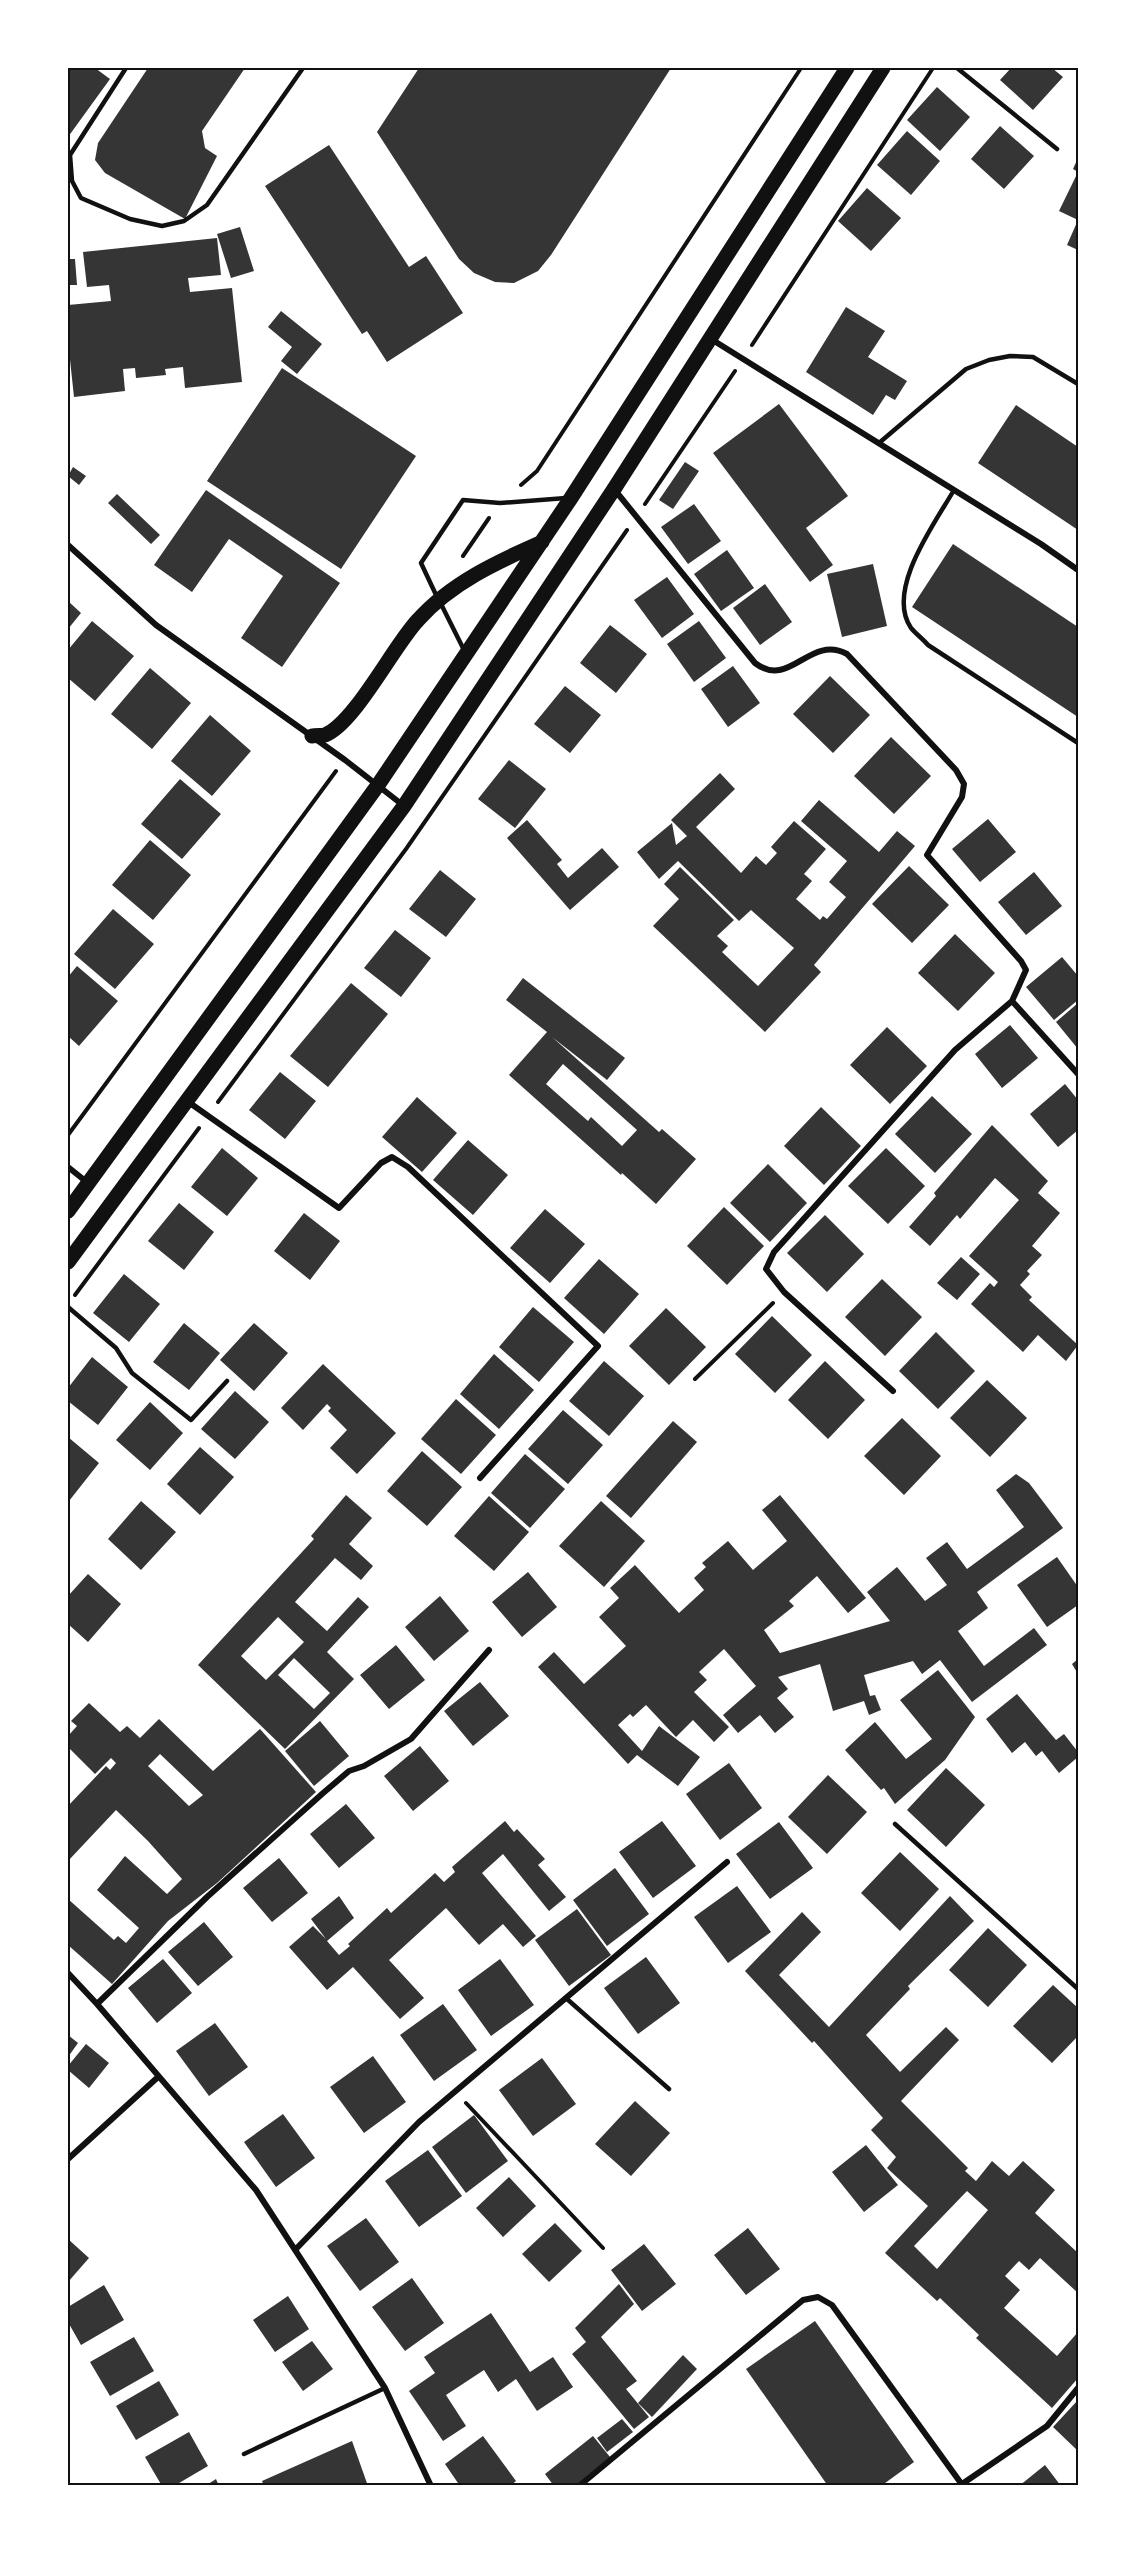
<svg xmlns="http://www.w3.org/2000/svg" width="1146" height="2553" viewBox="0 0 1146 2553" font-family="Rubik,sans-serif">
	<rect width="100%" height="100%" fill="#fff"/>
	<!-- building -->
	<path fill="#353535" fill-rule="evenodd" d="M68,68H95L110,79L68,137Z
		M148,68H245L202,131L205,148L217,156L185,219L105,173L95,160L98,143Z
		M419,68H671L551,255L538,271L514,283L495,282L474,273L459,259L377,132Z
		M1011,68H1052L1063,77L1033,110L1000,80Z
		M937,87L970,117L940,151L907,120Z
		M1000,126L1034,156L1004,189L971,159Z
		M907,131L940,161L911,195L877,165Z
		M329,145L409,267L426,256L463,313L387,362L367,331L362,334L265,186Z
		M1078,158V250L1067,245L1078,220L1059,211L1078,172L1073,169Z
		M867,188L901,218L871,251L838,221Z
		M240,227L254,271L231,278L217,234Z
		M217,238L221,275L188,278L190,292L232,288L242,382L185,388L183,367L165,369L166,375L136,378L135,368L123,369L125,391L74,397L68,341V305L111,301L109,285L87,287L83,252Z
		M68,259H75L77,285H68Z
		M846,307L885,331L868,357L907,381L895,400L886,395L873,415L806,372Z
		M281,311L322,344L297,374L281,361L292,347L268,327Z
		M282,368L416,456L341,569L207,481Z
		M779,404L848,496L806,528L833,565L810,582L713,453Z
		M1016,405L1078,447V530L978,463Z
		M685,462L699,471L673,509L659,500Z
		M73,467L86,476L79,485L68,476Z
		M206,490L340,583L282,667L241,638L283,576L229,539L192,592L154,565Z
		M117,494L160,535L151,544L108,503Z
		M694,504L721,541L688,564L661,527Z
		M953,544L1078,627V717L912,607Z
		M727,550L754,588L721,611L694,574Z
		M873,564L887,626L842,637L827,574Z
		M667,577L694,614L662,638L634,600Z
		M765,584L792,622L760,645L733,608Z
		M68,601L81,613L68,629Z
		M92,621L134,656L95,701L68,678V650Z
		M699,621L726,658L694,682L667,644Z
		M610,625L647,654L616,693L580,663Z
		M733,666L760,703L728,727L701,689Z
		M150,668L191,703L152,749L111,714Z
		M830,676L870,715L833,753L793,714Z
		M565,686L601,715L570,753L534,724Z
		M210,715L251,751L212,796L171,761Z
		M891,737L931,776L894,814L854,776Z
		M509,760L546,789L515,828L478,799Z
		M720,773L735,789L696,827L741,873L756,856L766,865L777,853L771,847L794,821L826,849L804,874L812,881L796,899L820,920L823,916L827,919L846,897L829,882L847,861L801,821L819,800L879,852L897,831L915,846L814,965L821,972L765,1032L653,926L679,899L664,884L680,867L734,920L717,936L728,946L722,952L758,986L794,948L751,910L739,921L678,861L659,879L637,852L672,823L676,845L687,836L671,820Z
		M180,779L221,814L182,859L141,824Z
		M988,819L1016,852L980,882L952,849Z
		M527,820L562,860L557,864L568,878L602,848L619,867L570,910L507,838Z
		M150,840L191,875L153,920L112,885Z
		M909,866L949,905L912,943L872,904Z
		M440,870L476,899L446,937L409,909Z
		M1034,872L1062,906L1026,935L998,902Z
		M113,909L154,944L115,989L74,954Z
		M395,930L431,958L401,997L364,968Z
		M955,934L995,973L958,1011L918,973Z
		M1062,957L1078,976V1000L1054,1020L1026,987Z
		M77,966L118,1001L79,1046L68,1036V977Z
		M523,978L625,1058L607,1080L552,1037L659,1132L662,1129L696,1159L656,1204L622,1173L621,1175L509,1075L547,1032L506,1000ZM563,1064L637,1130L622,1146L591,1117L588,1121L546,1084Z
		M351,983L388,1014L328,1087L290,1056Z
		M1078,1003V1049L1056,1022Z
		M1010,1025L1038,1058L1002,1088L975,1054Z
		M887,1027L927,1066L890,1104L850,1065Z
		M280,1072L316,1101L285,1139L249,1110Z
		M1065,1084L1078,1100V1130L1058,1147L1030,1114Z
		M932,1096L972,1134L935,1173L895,1134Z
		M417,1097L457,1133L422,1172L382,1137Z
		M821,1107L861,1146L824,1185L784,1146Z
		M992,1125L1048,1181L1038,1193L1060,1213L1032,1246L1042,1255L1027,1271L1030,1274L1020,1285L1032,1297L1029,1300L1078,1345L1066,1361L1038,1335L1023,1352L971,1304L990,1283L994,1287L998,1282L969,1256L1019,1200L995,1178L960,1219L957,1215L930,1246L909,1227L936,1196L934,1193Z
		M468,1140L508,1175L473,1215L433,1180Z
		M222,1148L258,1178L227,1216L191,1187Z
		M886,1148L925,1186L888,1224L848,1186Z
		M768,1164L807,1203L770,1242L730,1203Z
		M179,1203L214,1232L184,1270L148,1241Z
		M724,1207L764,1246L727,1285L687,1246Z
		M545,1209L585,1244L550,1283L510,1248Z
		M304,1213L340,1241L310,1280L274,1251Z
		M825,1215L864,1254L827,1292L787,1253Z
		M961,1257L980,1274L957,1300L937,1283Z
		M599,1259L639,1294L604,1334L564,1298Z
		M124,1274L160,1304L129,1342L93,1313Z
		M882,1279L922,1317L885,1356L845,1317Z
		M533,1307L574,1342L539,1382L499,1347Z
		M666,1308L706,1347L669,1385L629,1346Z
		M772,1316L812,1355L775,1393L735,1354Z
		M184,1323L220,1353L189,1390L153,1362Z
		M254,1323L288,1353L254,1391L220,1360Z
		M936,1332L975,1371L938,1409L899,1371Z
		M494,1354L534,1390L499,1429L460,1394Z
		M92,1357L128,1387L98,1425L68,1401V1388Z
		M604,1361L644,1396L609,1436L569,1401Z
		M825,1361L865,1400L828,1439L788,1400Z
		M323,1364L396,1433L357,1474L330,1448L347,1430L328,1411L331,1408L327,1404L303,1430L281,1408Z
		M987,1380L1027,1418L990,1457L950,1418Z
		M235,1391L269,1422L235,1459L201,1429Z
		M456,1399L496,1435L461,1474L421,1439Z
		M150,1402L183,1433L150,1470L116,1440Z
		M563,1410L603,1445L568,1484L528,1449Z
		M902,1418L941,1456L904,1495L864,1456Z
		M673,1421L697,1442L631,1518L606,1496Z
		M68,1437L99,1463L69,1501L68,1500Z
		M200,1447L234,1477L200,1515L167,1484Z
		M422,1451L462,1487L427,1526L387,1491Z
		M525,1454L565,1489L530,1528L491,1493Z
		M1016,1474L1029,1483L1063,1528L977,1592L988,1608L958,1631L984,1666L1034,1628L1047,1645L972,1702L940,1660L922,1674L913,1661L864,1675L870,1696L875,1695L881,1710L869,1715L864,1701L833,1711L820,1664L778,1677L788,1689L777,1698L794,1717L775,1733L760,1715L738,1733L723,1715L756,1686L724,1649L699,1672L707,1680L694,1692L729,1727L714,1742L693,1720L676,1737L646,1705L633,1717L630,1714L618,1725L642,1751L659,1726L700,1757L678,1786L637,1755L628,1764L538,1667L554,1652L584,1684L626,1646L599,1617L619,1598L610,1588L635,1565L679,1613L704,1590L694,1578L706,1567L702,1563L728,1541L753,1570L787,1541L762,1510L780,1495L866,1598L848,1613L817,1576L789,1601L794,1606L764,1630L780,1653L890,1621L867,1592L897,1567L925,1601L947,1585L926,1558L947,1542L967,1569L1024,1527L996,1490Z
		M346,1495L372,1518L349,1544L373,1566L361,1580L335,1558L295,1602L327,1631L358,1597L369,1607L327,1652L354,1679L285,1749L198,1665L314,1539L311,1536ZM278,1617L304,1642L266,1680L241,1656ZM294,1658L330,1693L314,1709L278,1675Z
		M489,1496L529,1532L494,1571L454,1536Z
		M141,1501L176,1532L141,1570L108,1539Z
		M601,1501L645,1541L604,1587L559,1546Z
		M1057,1557L1078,1587V1605L1047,1627L1017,1585Z
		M528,1572L557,1607L522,1637L492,1602Z
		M88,1574L121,1604L88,1642L68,1624V1596Z
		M440,1596L469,1631L434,1661L405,1627Z
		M396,1645L425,1680L389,1709L360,1675Z
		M1078,1659V1674L1072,1664Z
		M938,1670L975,1717L945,1760L895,1804L884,1788L881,1790L845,1750L875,1722L906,1759L932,1739L900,1700Z
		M480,1682L509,1716L473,1746L444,1711Z
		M1017,1694L1056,1740L1064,1734L1078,1752V1757L1059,1773L1042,1751L1036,1756L1025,1742L1012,1753L986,1719Z
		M89,1703L120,1732L127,1726L140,1738L159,1719L213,1771L260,1729L316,1792L217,1883L168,1921L112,1984L68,1945V1899L114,1940L118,1936L126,1943L139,1928L97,1890L125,1856L167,1894L182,1879L148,1841L116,1810L68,1861V1806L106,1766L110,1770L116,1763L111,1758L95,1774L68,1747V1736L77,1726L71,1721ZM160,1754L203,1795L189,1806L148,1766Z
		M320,1721L349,1756L314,1786L285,1751Z
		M420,1746L449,1781L413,1811L384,1776Z
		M729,1763L762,1808L720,1840L686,1794Z
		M946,1768L985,1805L946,1847L907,1810Z
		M828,1775L867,1812L827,1854L788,1817Z
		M346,1804L375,1838L339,1868L310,1834Z
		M505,1821L514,1832L517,1829L545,1859L538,1865L566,1897L549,1911L503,1854L482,1873L536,1936L523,1947L503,1924L479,1945L446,1908L389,1960L424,1998L400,2019L353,1967L327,1990L289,1947L313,1926L326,1939L311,1919L339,1896L354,1918L327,1941L339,1955L350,1946L348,1944L387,1908L391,1913L435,1873L444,1882L455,1872L452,1867Z
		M662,1821L696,1866L653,1898L619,1852Z
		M779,1822L813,1868L770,1899L736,1854Z
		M900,1852L939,1889L900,1931L861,1893Z
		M279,1858L308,1893L272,1922L243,1888Z
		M615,1868L649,1914L607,1946L573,1900Z
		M737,1886L771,1932L728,1963L694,1917Z
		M950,1896L974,1921L908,1986L910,1989L866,2035L900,2072L946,2027L959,2040L901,2101L968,2168L965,2171L976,2181L992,2161L1009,2176L1023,2161L1055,2190L1035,2213L1078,2253V2293L1040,2258L1029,2270L1019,2261L1005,2276L1020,2290L1004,2308L1057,2356L1078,2332V2378L1052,2408L976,2338L979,2335L940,2298L937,2301L885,2253L928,2206L887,2168L896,2157L871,2130L883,2118L814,2041L812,2043L745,1971L802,1912L821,1932L779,1975L829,2027ZM967,2191L988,2210L937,2269L914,2246Z
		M577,1909L611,1955L569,1986L535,1940Z
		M204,1922L233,1957L198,1986L168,1952Z
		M988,1928L1027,1965L988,2007L949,1970Z
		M646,1957L680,2003L638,2034L604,1988Z
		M163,1959L192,1993L157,2023L128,1988Z
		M500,1959L534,2005L491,2036L458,1990Z
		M1053,1985L1078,2008V2036L1052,2063L1013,2026Z
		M443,2004L477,2050L434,2081L400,2035Z
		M215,2023L248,2067L209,2096L176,2051Z
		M68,2035L78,2043L68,2057Z
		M86,2044L109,2063L89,2088L68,2070V2066Z
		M373,2056L406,2102L364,2133L330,2087Z
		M542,2058L576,2104L533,2136L499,2090Z
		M635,2101L670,2133L631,2176L595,2144Z
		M283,2114L315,2158L276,2187L244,2142Z
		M474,2115L508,2161L466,2193L432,2147Z
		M866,2145L898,2185L864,2212L832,2172Z
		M428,2150L462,2196L419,2227L385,2181Z
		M509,2177L536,2206L503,2237L476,2208Z
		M366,2218L399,2262L360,2291L327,2246Z
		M555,2223L582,2251L549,2282L522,2254Z
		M748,2228L780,2269L746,2295L714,2255Z
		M68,2239L89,2258L68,2282Z
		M644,2244L676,2284L642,2311L611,2270Z
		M412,2278L444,2323L405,2351L372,2307Z
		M619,2284L634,2304L601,2337L637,2381L626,2389L649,2417L634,2429L572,2354L586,2342L575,2328Z
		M104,2285L124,2320L81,2345L68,2322V2307Z
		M288,2296L309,2329L275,2352L253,2320Z
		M491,2313L530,2372L553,2357L573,2387L537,2411L516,2379L498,2392L484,2370L446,2395L466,2426L443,2441L409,2391L435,2373L424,2357Z
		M815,2321L914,2462L881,2486H828L746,2369Z
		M134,2337L154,2371L110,2396L90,2362Z
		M312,2341L333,2369L303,2391L282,2362Z
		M683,2355L697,2369L652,2417L638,2403Z
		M159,2381L179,2415L136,2440L116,2406Z
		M1078,2400V2451L1053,2427Z
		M622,2419L633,2432L607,2452L597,2438Z
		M189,2432L208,2466L174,2486H162L145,2457Z
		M483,2436L516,2481L510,2486H460L445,2464Z
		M593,2436L610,2457L575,2486H554L545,2474Z
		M352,2441L368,2486H264L262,2481Z
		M1045,2465L1061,2486H1019Z
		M216,2479L219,2486H205Z"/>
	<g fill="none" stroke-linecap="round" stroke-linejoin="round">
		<!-- path -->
		<path stroke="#111" stroke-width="4" d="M752,345L933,68
			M521,485L537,471L801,68
			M645,504L735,371
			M463,556L489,518
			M218,1102L406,849L627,530
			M68,1135L336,771
			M75,1295L199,1128
			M695,1379L773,1303
			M466,2103L603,2248"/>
		<!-- service -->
		<path stroke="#111" stroke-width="4.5" d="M126,68L70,155L72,181L81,198L130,219L162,226L184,221L207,205L303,68
			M957,68L1057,149
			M879,443L966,369L989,360L1010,356L1033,357L1078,384
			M954,490C935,523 885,590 911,628C916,634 923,639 928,645L1078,743
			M437,597L421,563L463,500L500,503L566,498
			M441,604L464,650
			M68,1307L116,1348L132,1373L191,1420L227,1381
			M895,1824L1078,1989
			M567,1999L669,2089
			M244,2454L385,2388"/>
		<!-- minor -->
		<path stroke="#111" stroke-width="6" d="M711,339L1041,544L1078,570
			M614,489L755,663C790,690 809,634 847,654L956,770L964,784L962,797L927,855L1021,961L1026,970L1012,1001L1078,1074
			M68,545L156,625L345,760L404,806
			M187,1101L339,1208L381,1163L392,1157L408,1167L598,1346L480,1478
			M68,1167L88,1183
			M893,1391L784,1292L766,1269L774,1252L955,1050L1012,1001
			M68,1973L97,2004L256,2190L385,2388L431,2486
			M97,2004L207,1897L322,1794L349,1771L364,1766L411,1739L489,1650
			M68,2159L158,2077
			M295,2250L419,2122L727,1862
			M962,2484L1047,2426L1078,2388
			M579,2486L803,2300L818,2297L832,2305L963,2486"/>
		<!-- primary -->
		<path stroke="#111" stroke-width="15" d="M312,736C316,735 322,736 325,735C355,723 394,645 418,620C451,583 497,562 542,542
			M68,1211L378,785L571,498L847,68
			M68,1262L404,806L614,489L883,68"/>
	</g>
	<!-- border -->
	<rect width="1146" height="2553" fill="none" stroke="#ffffff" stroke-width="138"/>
	<rect x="69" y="69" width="1008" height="2415" fill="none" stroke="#111" stroke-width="2"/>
</svg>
